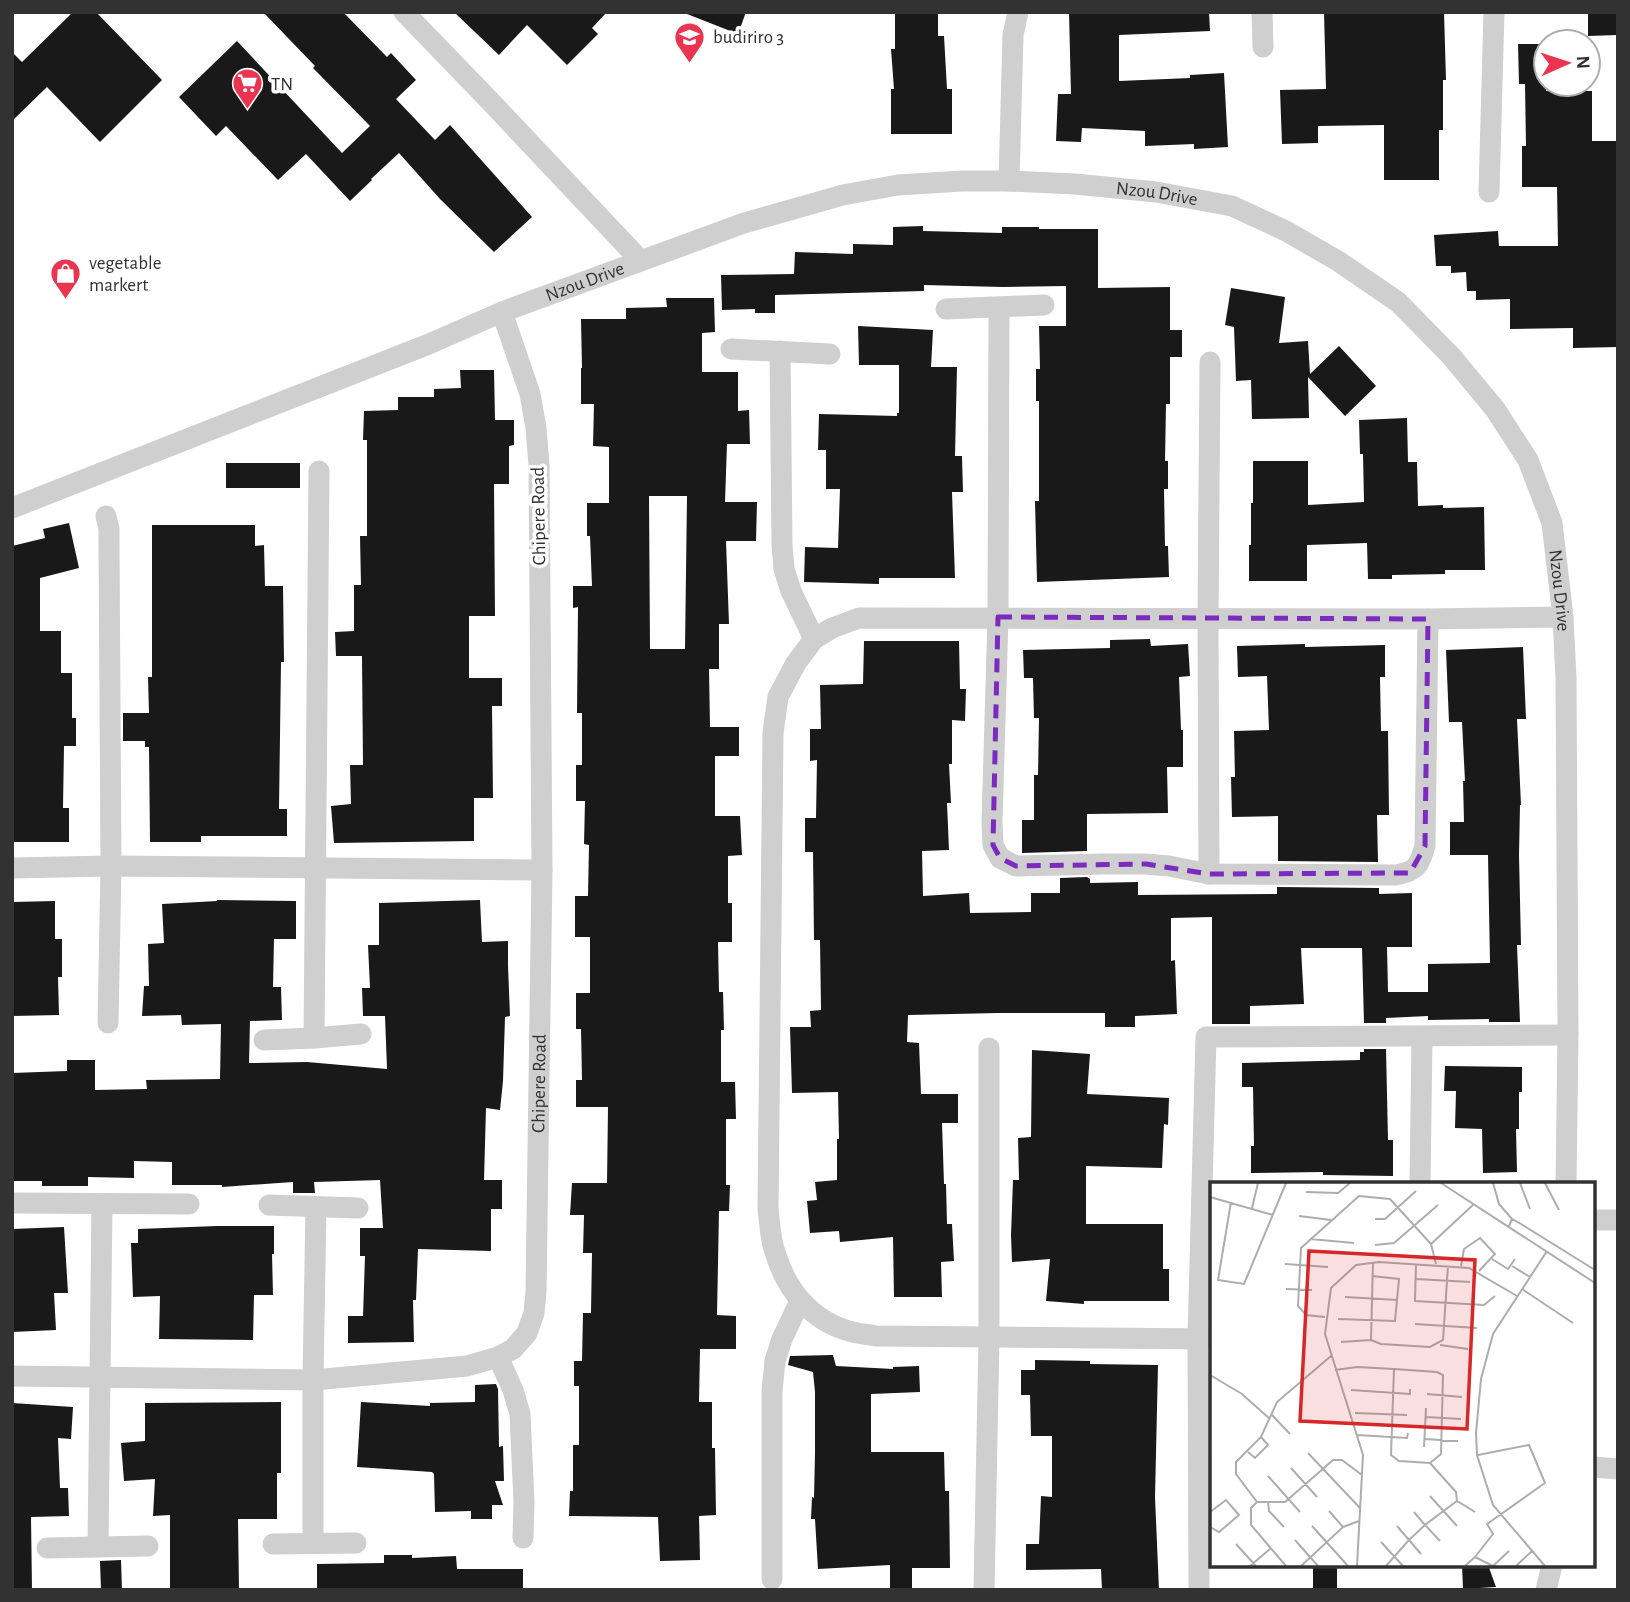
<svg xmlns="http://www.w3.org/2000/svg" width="1630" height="1602" viewBox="0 0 1630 1602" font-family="'Alegreya Sans',sans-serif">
	<rect width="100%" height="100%" fill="#fff"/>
	<!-- building -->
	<path fill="#191919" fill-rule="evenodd" d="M73,12H96L162,80L100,142L47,87L12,121V52L22,62Z
		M263,12H343L387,57L391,53L416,80L396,99L435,140L450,125L532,217L494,252L440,199L399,153L371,179L372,180L350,201L306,154L278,180L226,126L216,136L179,97L237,41L342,153L370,126L313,68L315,66Z
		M454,12H607L592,28L598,34L567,65L527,25L499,55Z
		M687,12H746L738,34L687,14Z
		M895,12H938V36H944L947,89H952V134H891V89H894L891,49H895Z
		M1069,12H1209L1210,31L1119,35V81L1190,78V75L1224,73L1228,147L1194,149V144L1145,146V131L1082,128L1081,142L1056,141L1058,94H1071Z
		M1324,12H1444L1446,80H1443V130H1439V180H1384V125L1318,126V143L1282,144L1280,90L1326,89Z
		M1588,12H1618V35L1588,36Z
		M1518,44H1546V91H1592V141H1618V347L1573,348V328L1510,329V299L1476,300V291H1467L1466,272L1451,273V266H1436L1434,235L1498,231L1499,246H1558L1557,187H1522V146H1526L1525,84H1519Z
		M923,226V231L1002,233V227H1039V229H1098V288L1170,287V330H1182V357H1170V404H1166L1165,461H1168V489H1164L1165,546H1168L1169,577L1037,582L1035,501H1039V401H1036V369H1040L1039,326H1066V286L1003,287L924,285V291L775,295V313H755V309L722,310L721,275L794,274L795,252L853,254V244L893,245V227Z
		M1231,288L1285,297L1279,343L1308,341L1310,374L1339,346L1376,386L1345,416L1308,377L1309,418L1252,419L1251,380L1236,381L1234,327L1225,325Z
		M666,298H714L715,332L702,333V372H738V411L749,410L750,444H727L725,502H757L756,541H726L729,624H719V669H709L710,727H739V756H715V816H740L742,855L728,856V903H732V942H718L719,992H723L724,1030H721V1082H735L736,1119H726V1185H730L729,1211H719L717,1315L736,1316V1349H700L699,1402H712V1448H715L716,1515L699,1516L700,1560L660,1561L658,1517L569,1516L570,1491H573V1445H579V1386H574V1361H582L583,1313H591L592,1253H583L584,1215H570L572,1183H607L608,1107H576V1080H582L581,1029H576V993H590V937H575V896H588L589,845L584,844L585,801H576V765H582V713H577L578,607L573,608V586H592L590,536H587V503H609V447L593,446L594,404H581V368H582L581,319H626V308L667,307ZM649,496H687L685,649H650Z
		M858,326L933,330L931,367H957L955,456H962L963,492H952L955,578H879V584L804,582L805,547L838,548L840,489H826V450H818L819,414L897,416V413H899V365H859Z
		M460,370H494L495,420H514V445L509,446V484H494L495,616H469V678H502V706H492L493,798H474V841L334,843L331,806L351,804L350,765H363L362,656H336L335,632L354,631V585H361L360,536H367V440H363L364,411L398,410V397H434V389L461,388Z
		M1407,418L1408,462H1417L1418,506L1443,505V508L1484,507L1485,570H1445V574L1392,575V579H1368L1367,543L1307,545V581H1249V545H1251V503H1253V461H1308V505L1364,502L1363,454H1360L1359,420Z
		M226,463H300V488H226Z
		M69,523L79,568L40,578V631H61V673H72V718H76V746H64L63,808H69V842H12V546L45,538L43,529Z
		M152,525H255V546L264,545L265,586H283L284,662H281L279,809H287V836H201V842H150L149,747H145V741H123V713H149L148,677H152Z
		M1150,639L1151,646L1188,644L1190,676L1179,677L1181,730H1183V767H1167L1168,813L1087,814V851L1022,853V820H1034V775H1038L1039,718H1034L1033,678H1024L1023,650L1110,648V640Z
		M864,641H959L960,689H966L965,721L952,720V764H949L951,803H947L949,850L922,851L923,896L969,893L970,913L1031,912V893H1060V878L1087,877L1090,879V883L1138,882V895L1277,894V887L1379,888V894L1412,893V947H1387L1388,992H1428V964L1490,963L1488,855H1450V822H1464L1463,781H1465L1462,722H1449L1446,650L1523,647L1526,719H1517L1521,805H1520L1519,855L1521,945H1517L1520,1022H1489V1019L1428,1020V1016L1386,1018V1023H1364L1362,948H1301L1304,1004L1250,1006V1024H1212V917L1171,918V961L1175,960L1177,1014L1135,1016V1027H1105V1013H998L908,1015L907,1042L919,1043L921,1094H958V1123H942L944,1184H946L947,1224H952L954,1261L941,1262L942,1297H894L893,1237L840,1242L839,1231L810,1233L807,1201L817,1200L815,1182L837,1180V1139H839L838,1092L792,1093L790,1027H811L810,1011L821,1010L820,940H814L813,852H805V818H816L817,760L810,761V729H821L820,685L863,684Z
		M1305,644V647L1385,645V677H1380L1381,731H1388L1389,815H1377L1378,862L1278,861V816L1232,817L1231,777H1235L1234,731L1269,730L1267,676L1238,677L1237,646Z
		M217,900L296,901V939H274L273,987H281L282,1020L250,1021L249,1063L307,1062L387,1069L385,1016H363L362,988H370L368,945H379V903L480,900L482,942L508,941V966L510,1016L505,1017L503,1081L500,1110L486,1108L484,1180H502V1209H491V1251L418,1249L416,1300H413L414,1342L348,1343V1316H363L365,1256H360V1228H383L380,1180L314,1182L315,1193H293V1182L222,1187V1185H172V1162L134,1161V1178L88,1177V1186H42V1181H12V1073L67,1071V1060H95V1090L147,1089L146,1080L220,1079L221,1024L182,1025L181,1015L142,1016L144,986H149L148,944L164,943L162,904L217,901Z
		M55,901V939H62V977H58L59,1015L12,1016V902Z
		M1364,1049H1386L1388,1140H1393V1176L1323,1175V1172L1251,1173V1146H1254L1253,1087H1242V1063L1360,1060V1052H1364Z
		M1032,1050L1090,1054L1087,1094L1169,1098L1168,1125L1164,1124L1162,1168L1086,1166V1224H1163V1269H1169V1301H1084V1304L1046,1301L1050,1259L1012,1262L1011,1235L1013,1180H1019L1018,1138L1031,1137Z
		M1445,1066L1522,1067V1092H1519V1129H1516L1517,1172L1483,1173L1482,1129L1455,1128L1456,1091H1444Z
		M217,1226H274V1254H272L273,1295H254L253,1340L159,1339L160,1296L133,1297L131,1243H138V1229Z
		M64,1227L68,1293H54L56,1330L12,1332V1229Z
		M833,1355L836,1366L893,1369V1367L919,1366L920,1392L871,1394V1452H944L945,1491H949L950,1568H912V1590H890V1565L818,1569L815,1519H811L812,1497L814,1498L815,1453V1392L813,1372L788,1365L790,1356Z
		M1035,1360L1090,1361V1364L1158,1365L1155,1497L1159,1590H1102L1101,1569L1026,1570V1544H1039L1041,1496L1052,1497V1436H1031L1030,1395H1021V1370H1035Z
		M496,1384L498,1389L499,1447L503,1446L504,1481H495L503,1505H492V1519H471V1511L435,1512L434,1474L432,1472L357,1467L361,1402L430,1406V1403L475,1402V1385Z
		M281,1402V1473H277V1519H238L239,1590H170V1515L153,1516L155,1479L124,1481L121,1443L145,1441V1403Z
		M12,1403L73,1407L71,1439L58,1438L60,1488H68L69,1516L31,1517L32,1590H12Z
		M384,1555H412V1558L456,1556L457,1569H523V1590H317V1564L384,1563Z
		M121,1560L122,1590H101L100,1561Z
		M1313,1565H1337V1590H1313Z
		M1462,1565H1488L1496,1587L1463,1589Z"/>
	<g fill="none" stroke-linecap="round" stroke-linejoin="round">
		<!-- minor -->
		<g stroke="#cfcfcf" stroke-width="21">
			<path d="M404,12L490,101L640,260"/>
			<path d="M1262,12L1263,47"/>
			<path d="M1009,181L1013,35L1018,12"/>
			<path d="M1489,192L1494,12"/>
			<path d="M999,308L998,617L992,822L993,845L1000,858L1016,866L1103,864H1146L1169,866L1209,874L1396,875C1417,871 1419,866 1425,846L1428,619"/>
			<path d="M946,309L1044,305"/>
			<path d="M731,349L830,354"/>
			<path d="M780,351L782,545L784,569L791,591L814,639"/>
			<path d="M319,471L314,1038L361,1034"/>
			<path id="s1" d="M12,508L429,344L502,312L744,223L843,195L898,185L962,181H1009L1075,184L1156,192L1232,206L1286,231L1338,261L1398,302L1451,356L1495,409L1528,460L1552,523L1563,617L1566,678L1568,1035L1566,1184"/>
			<path d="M106,516L109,529V543L111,866L108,1023"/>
			<path d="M12,868L111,866L542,870"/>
			<path d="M1209,874L1208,619L1210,362"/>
			<path d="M264,1040L314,1038"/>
			<path d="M1420,1184L1422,1037"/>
			<path d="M12,1203L189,1204"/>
			<path d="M269,1205L358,1208"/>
			<path d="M1593,1220H1618"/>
			<path d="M1212,1339L876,1336C867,1334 858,1334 849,1331C810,1320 786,1289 775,1252C770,1239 770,1223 768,1209L773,733L778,697L796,663L814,639L832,628L859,618L1428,619L1563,617"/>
			<path d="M498,1357L513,1390L520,1414L524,1502L523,1538"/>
			<path id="s2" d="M12,1376L313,1380L467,1366L498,1357L513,1349L527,1333L534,1313L536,1292L542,870L539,465L536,428L530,394L502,312"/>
			<path d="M1593,1467L1618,1469"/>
			<path d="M313,1543V1380L316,1207"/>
			<path d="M273,1544L356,1543"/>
			<path d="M98,1546L102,1204"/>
			<path d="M47,1548L148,1546"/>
			<path d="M772,1579V1391L775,1361L782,1339L800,1301"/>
			<path d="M984,1590L989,1338V1048"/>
			<path d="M1199,1590L1198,1338L1206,1037L1568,1035"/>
			<path d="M1546,1590L1552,1565"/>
		</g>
	</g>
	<!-- marked area -->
	<path fill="none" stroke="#7b2cbf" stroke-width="5" stroke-dasharray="14 9" stroke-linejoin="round" d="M998,617L1428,619L1425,846L1410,873L1209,874L1146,864L1016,866L1000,858L993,845Z"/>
	<!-- icons -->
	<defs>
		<symbol id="school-pin" viewBox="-11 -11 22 30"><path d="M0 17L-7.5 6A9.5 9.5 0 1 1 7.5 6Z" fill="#ea3450" stroke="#fff"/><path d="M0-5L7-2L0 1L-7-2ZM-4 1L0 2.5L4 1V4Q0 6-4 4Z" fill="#fff"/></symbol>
		<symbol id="supermarket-pin" viewBox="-11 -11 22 30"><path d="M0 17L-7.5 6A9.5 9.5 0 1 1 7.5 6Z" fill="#ea3450" stroke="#fff"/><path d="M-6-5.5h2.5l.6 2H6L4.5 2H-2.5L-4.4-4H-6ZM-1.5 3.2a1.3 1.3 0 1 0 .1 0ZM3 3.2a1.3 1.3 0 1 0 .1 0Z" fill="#fff"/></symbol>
		<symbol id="shop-pin" viewBox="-11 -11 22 30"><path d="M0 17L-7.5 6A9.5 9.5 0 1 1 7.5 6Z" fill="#ea3450" stroke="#fff"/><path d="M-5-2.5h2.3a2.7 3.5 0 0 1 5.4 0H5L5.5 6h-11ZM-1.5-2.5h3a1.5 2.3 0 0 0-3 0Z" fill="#fff"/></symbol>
	</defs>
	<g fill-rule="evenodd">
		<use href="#school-pin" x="672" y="20" width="35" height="47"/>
		<use href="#supermarket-pin" x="230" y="66" width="35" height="47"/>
		<use href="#shop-pin" x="48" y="256" width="35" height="47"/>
	</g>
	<g text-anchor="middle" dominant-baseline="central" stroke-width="7" stroke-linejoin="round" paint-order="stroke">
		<!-- poi labels -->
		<g font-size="19" fill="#323232" stroke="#fff" text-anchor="start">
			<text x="713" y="37">budiriro 3</text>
			<text x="271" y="84">TN</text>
			<text x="89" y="263">vegetable<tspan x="89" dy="22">markert</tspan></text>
		</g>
		<!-- street labels -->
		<g font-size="19" fill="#323232" stroke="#fff">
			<text stroke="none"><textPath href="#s1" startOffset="1204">Nzou Drive</textPath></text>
			<text stroke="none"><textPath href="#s1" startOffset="616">Nzou Drive</textPath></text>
			<text transform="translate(539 516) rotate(-91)">Chipere Road</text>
			<text stroke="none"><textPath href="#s1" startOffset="1813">Nzou Drive</textPath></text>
			<text stroke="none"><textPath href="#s2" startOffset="777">Chipere Road</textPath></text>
		</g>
	</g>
	<!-- overview -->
	<g transform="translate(1210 1182)">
		<rect width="385" height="385" fill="#fff"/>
		<path fill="none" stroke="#adadad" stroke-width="2" d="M231,1L385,101M283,1L289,22L302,37M310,1L320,27M335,1L349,28M96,10L128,11L140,1M0,15L63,33M21,20L8,98L34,102L76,1M42,26L48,1M89,34L121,38M165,37H175L206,9M299,44L302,37L311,42L385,88M100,57L144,61M221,62L264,22M165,63L184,61L228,23M282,77L298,87L305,77M163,80L161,158L171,162L220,165L233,158L238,84M75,82L118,85M206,82L205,119L274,123L285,114M251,84L254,67L270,56L285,72L269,89M302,84L320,95M206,97L260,100M76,107L102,108M312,107L363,141M135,115L188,118M115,135L96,133L88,124L91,66L149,14L180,17L221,62L226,82M128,137L185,139L189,97L162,94M205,142L267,146M131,160L161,158M230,163L258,167M125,188L147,185L184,187L227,190L233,193L231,272L220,281L189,279L181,273L184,187M0,193L32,212L60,237M141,208L200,212V207M217,212L252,215M145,231L197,233M62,233L80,252M216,235L251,237M147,253L197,256L198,251M214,257L248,259M214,265L216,226M38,270L45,276L58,263L51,255M98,271L150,326M220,281L246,310L247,319M81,286L107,315M58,294L90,330M220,314L247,344M47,320L26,292V280L51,255L67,220L121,174M58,320L59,329L74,345M119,329L133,345M0,330L16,318L29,333L9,350L0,345M204,330L215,343L199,358L211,372M102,344L138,384M85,358L108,384M230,359L215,343L247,319L265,330M171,360L193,384M26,362L46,384M265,375L283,352L277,342L335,301L319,263L268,273M40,384L60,367M76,384L41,343V326L47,320H75L123,278H132L152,293M91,384L133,345L149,339M147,384L153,273L115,152L121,106L146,83L169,80L259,86L307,114M176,384L199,358L187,344M255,384L265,375L283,384M283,384L299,369M306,384L322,369M335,384L283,323L267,273L266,251L271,197L283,152L337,69"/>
		<path fill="#d62828" fill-opacity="0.15" stroke="#d62828" stroke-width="3.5" d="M99,69L265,78L257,247L90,239Z"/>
		<rect width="385" height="385" fill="none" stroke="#323232" stroke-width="3.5"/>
	</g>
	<!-- border -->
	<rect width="1630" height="1602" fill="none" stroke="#323232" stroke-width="28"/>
	<!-- north arrow -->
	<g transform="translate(1567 63) rotate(87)"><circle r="33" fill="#ffffff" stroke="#adadad" stroke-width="2"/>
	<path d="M0-5L12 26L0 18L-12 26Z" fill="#ea3450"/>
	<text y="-10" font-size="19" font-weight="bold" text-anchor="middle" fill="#323232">N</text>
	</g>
</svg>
